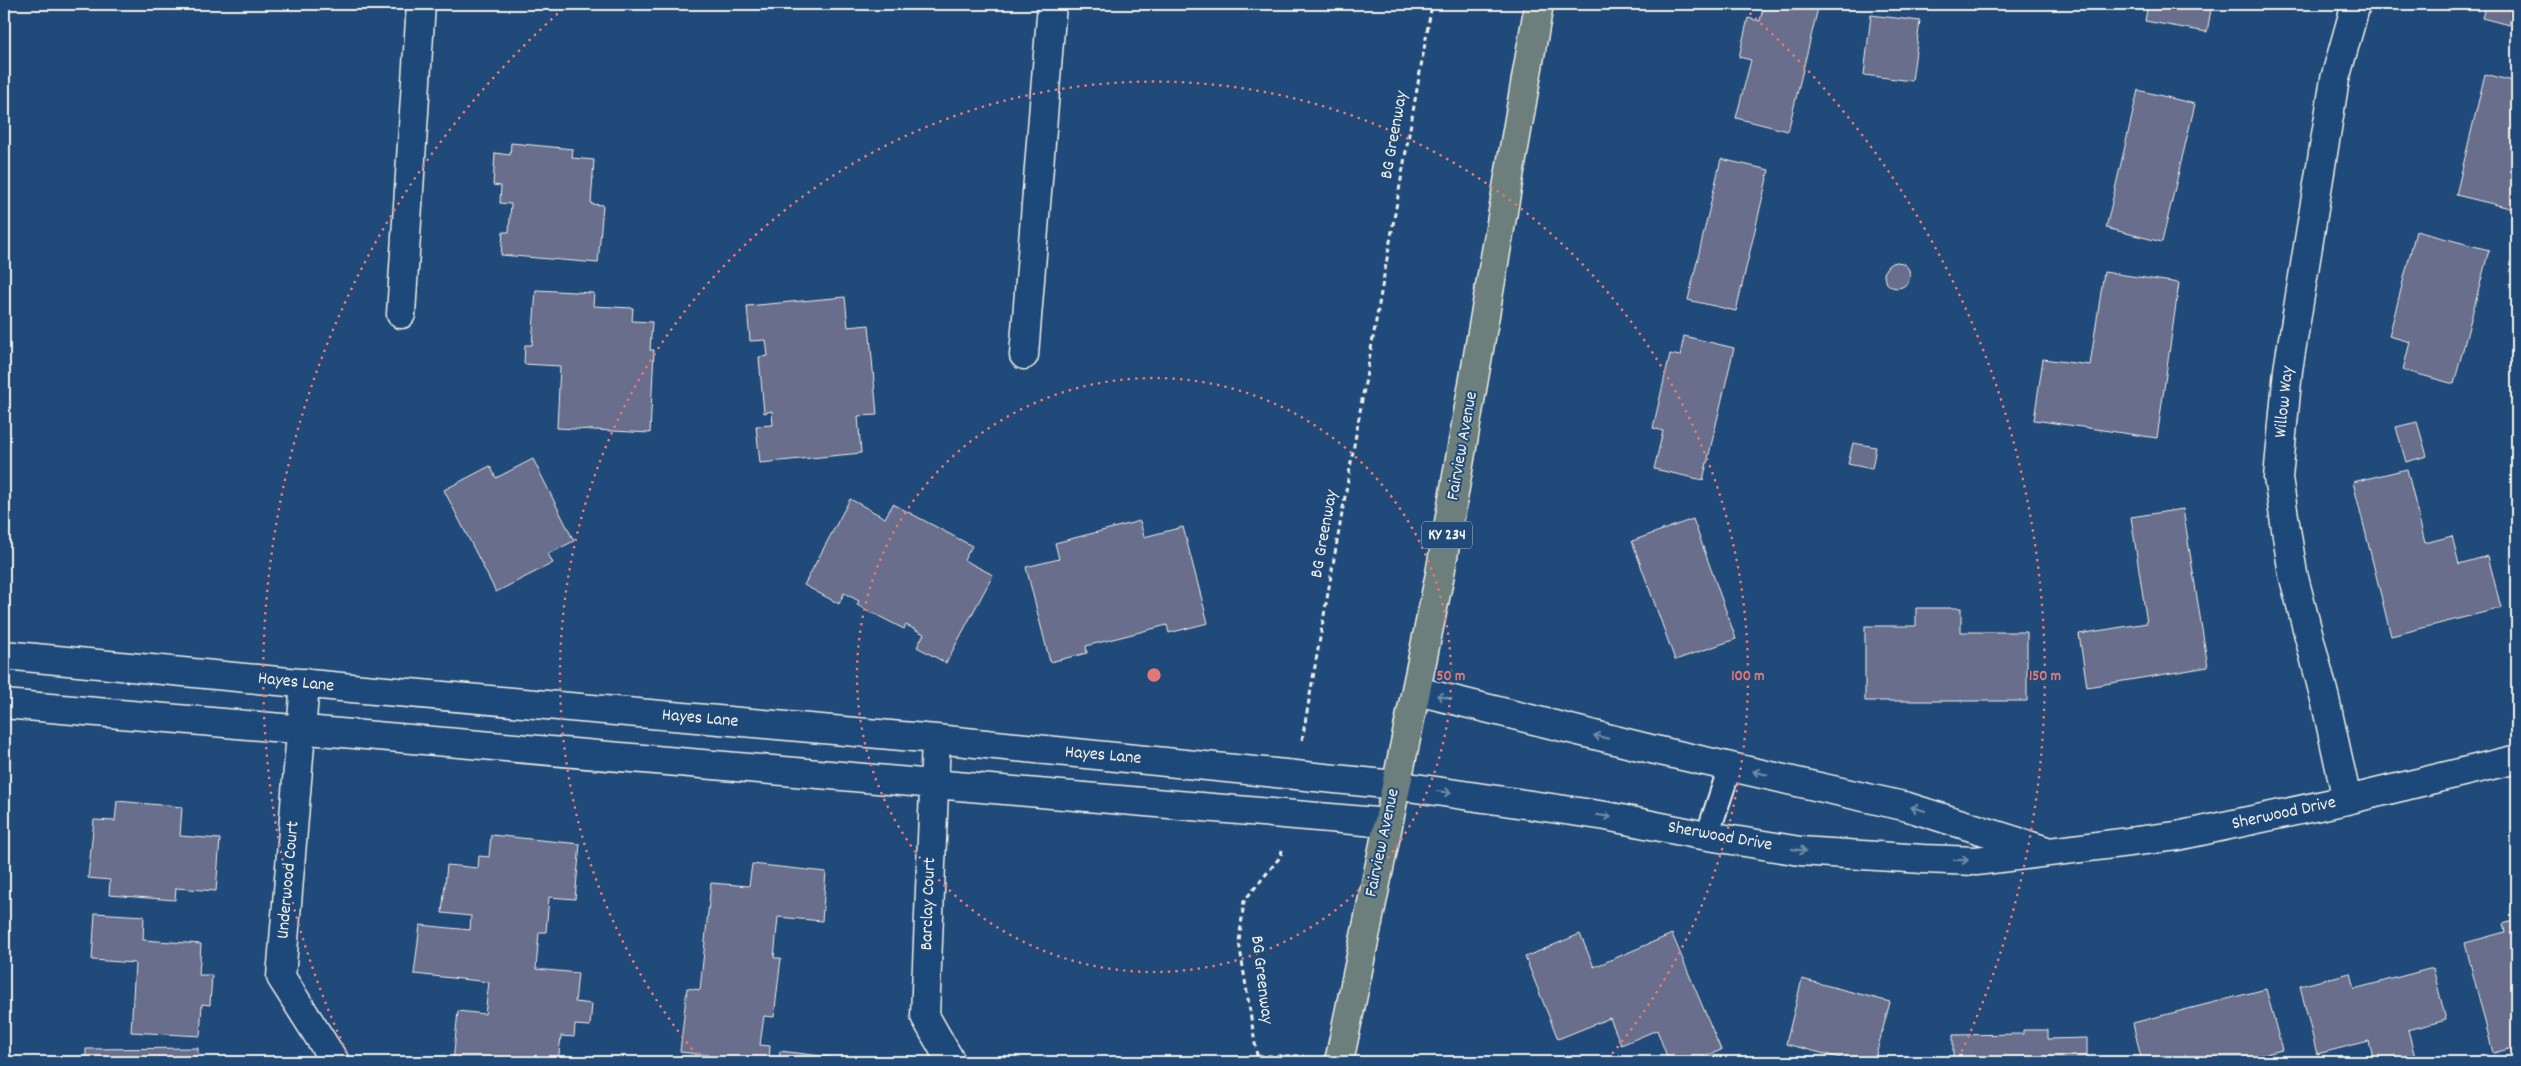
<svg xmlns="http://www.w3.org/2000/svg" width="2521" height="1066" viewBox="0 0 2521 1066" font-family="Dekko,sans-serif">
	<rect width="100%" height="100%" fill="#1f4a7a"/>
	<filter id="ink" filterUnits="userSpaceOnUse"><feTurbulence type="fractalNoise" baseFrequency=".02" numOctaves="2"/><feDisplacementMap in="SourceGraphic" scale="10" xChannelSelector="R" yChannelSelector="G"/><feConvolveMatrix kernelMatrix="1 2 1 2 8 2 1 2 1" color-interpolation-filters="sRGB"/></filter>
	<g filter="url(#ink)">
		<!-- building -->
		<path fill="#676e8b" stroke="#f4f1e8" d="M1764,4H1819L1788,131L1736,118L1751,60L1739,57L1748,18L1760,21Z
			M2148,4H2212L2207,32L2145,21Z
			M2486,4H2515L2509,25L2482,18Z
			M1871,15L1920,21L1912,81L1864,75Z
			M2485,74L2517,82V197L2514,209L2456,195Z
			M2138,90L2195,104L2162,242L2106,228Z
			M511,143L573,149L572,158L594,160L591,204L603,205L598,263L501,255L503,232H509L511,204L500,203L501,186L493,185L495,153L510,155Z
			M1721,159L1769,170L1736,311L1688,300Z
			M2416,231L2489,250L2454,384L2403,370L2410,342L2389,336Z
			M1884 275a13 13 0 1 1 26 0a13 13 0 1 1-26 0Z
			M2104,272L2179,283L2157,438L2034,420L2043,359L2090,365Z
			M536,290L594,293L593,306L633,308L632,321L652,322L650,350H654L650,433L557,428L560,366L524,364L525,345H532Z
			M845,297L848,327L869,325L877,415L858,416L861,453L760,463L756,426L773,425L772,411L764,413L759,357L768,356L766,340L750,341L747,306Z
			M1684,336L1734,348L1703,480L1654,469L1663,431L1653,428L1670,354L1680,356Z
			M2417,422L2427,456L2406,462L2396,427Z
			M1853,443L1876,447L1872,469L1848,464Z
			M533,459L574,541L548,554L553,563L496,592L444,490L490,466L496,478Z
			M2407,469L2425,543L2452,536L2459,564L2488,556L2501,608L2391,636L2353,482Z
			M850,499L885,518L893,504L972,546L964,560L993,575L946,663L917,647L924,634L906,625L904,629L857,605L859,601L844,593L839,604L804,585Z
			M2183,509L2208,667L2087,687L2079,634L2147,623L2131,517Z
			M1693,519L1736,639L1675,660L1632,541Z
			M1140,521L1144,537L1183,527L1208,623L1169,633L1167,625L1086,646L1087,653L1050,662L1026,567L1059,559L1055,543Z
			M1916,608H1961V632H2027V701H1865V626H1916Z
			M117,801L182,807L180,836L220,839L216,891L176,888L175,900L109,895L110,880L88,878L94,820L115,821Z
			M491,835L580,844L575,899L549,897L546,932H539L536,969L578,973L575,1002L592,1004L590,1026L575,1025L574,1037L561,1036L558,1062H453L458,1011L485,1014L489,982L414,974L420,925L470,930L471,916L442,913L447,865L478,868L479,856L489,857Z
			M752,864L826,872L822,921L778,917L774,958H781L774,1017L764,1016L760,1045L770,1046L769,1062H708V1055L680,1052L687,988L700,990L711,883L749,886Z
			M95,913L144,916L143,940L201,944L199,975H212L210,1005L202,1004L200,1036L131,1032L135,963L92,960Z
			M2517,920V1047L2493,1053L2465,943L2505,932L2503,924Z
			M1580,934L1594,967L1672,934L1721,1050L1692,1062H1669L1657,1030L1621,1045L1610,1018L1558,1039L1525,957Z
			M2433,968L2446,1020L2408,1030L2415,1057L2395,1062H2374L2369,1041L2317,1054L2300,986L2350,973L2354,989Z
			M1802,979L1890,1002L1874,1062H1856L1786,1044Z
			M2266,989L2282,1050L2234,1062H2142L2133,1023Z
			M2023,1030H2048V1039L2087,1038V1062H1953V1035L2023,1034Z
			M198,1048V1062H86V1049Z
			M780,1051L830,1057L829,1062H779Z"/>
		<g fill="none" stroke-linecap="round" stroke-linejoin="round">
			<defs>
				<path id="service" d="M1707,836L1730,767"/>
				<path id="minor" d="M401,314L421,4
					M1024,355L1052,4
					M4,655L352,688L936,739L1395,785L1606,816L1696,834L1800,851L1923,859L1976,861L2177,836L2347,800L2517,759
					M305,683L281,977L335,1062
					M1417,691L1651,749L1908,807L2044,850
					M4,704L1388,823
					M936,739L925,1016L951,1062
					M2347,800L2325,699L2293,574L2278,478L2288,370L2335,79L2356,4"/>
				<path id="primary" d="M1339,1062L1440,574L1539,4"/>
			</defs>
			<!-- service casing -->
			<use href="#service" stroke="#f4f1e8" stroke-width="26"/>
			<!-- minor casing -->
			<use href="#minor" stroke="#f4f1e8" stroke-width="31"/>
			<!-- primary casing -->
			<use href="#primary" stroke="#f4f1e8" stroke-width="31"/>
			<!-- path -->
			<path stroke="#f4f1e8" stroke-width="3" stroke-dasharray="5 4" stroke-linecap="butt" d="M1302,740L1432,4
				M1257,1056L1239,942L1244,901L1281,856L1282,850
				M1252,1062L1257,1056H1304"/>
			<!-- service -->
			<use href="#service" stroke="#1f4a7a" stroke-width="22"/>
			<!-- minor -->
			<use href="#minor" stroke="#1f4a7a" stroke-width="28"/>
			<!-- primary -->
			<use href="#primary" stroke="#6c7f7c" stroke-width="28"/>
		</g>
		<!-- one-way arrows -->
		<defs><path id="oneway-shaft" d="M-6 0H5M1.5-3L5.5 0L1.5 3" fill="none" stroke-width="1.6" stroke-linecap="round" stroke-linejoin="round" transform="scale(1.25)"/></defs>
		<g stroke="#748da6">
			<use href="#oneway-shaft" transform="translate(1444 697) rotate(-166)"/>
			<use href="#oneway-shaft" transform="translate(1601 737) rotate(-166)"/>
			<use href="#oneway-shaft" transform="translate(1760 773) rotate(-167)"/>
			<use href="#oneway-shaft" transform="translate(1444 792) rotate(8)"/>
			<use href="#oneway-shaft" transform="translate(1918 809) rotate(-164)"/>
			<use href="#oneway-shaft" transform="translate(1604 816) rotate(9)"/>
			<use href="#oneway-shaft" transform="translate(1799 850) rotate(7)"/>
			<use href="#oneway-shaft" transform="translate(1961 860) rotate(2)"/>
		</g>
	</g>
	<!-- distance rings -->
	<g fill="none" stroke="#e27875" stroke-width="2.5" stroke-dasharray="2.5 5">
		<circle cx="1154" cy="675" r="297"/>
		<path d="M702 1061A594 594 0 1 1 1606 1061"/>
		<path d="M350 1059A891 891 0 0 1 564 8M1744 8A891 891 0 0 1 1958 1059"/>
	</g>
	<g text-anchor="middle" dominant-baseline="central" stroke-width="4" stroke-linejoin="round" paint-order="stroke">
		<!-- shield labels -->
		<rect fill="#1f4a7a" stroke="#b4bfc7" stroke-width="1" x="1422" y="521.5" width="50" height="27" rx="4"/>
		<g font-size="16" font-weight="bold" fill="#f4f1e8">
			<text x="1447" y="535">KY 234</text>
		</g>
		<!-- street labels -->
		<g font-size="18" fill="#f4f1e8" stroke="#1f4a7a">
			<text transform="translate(1395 135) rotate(-80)">BG Greenway</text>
			<text transform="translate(2285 402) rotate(-84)">Willow Way</text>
			<text transform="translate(1463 446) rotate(-80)">Fairview Avenue</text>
			<text transform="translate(1325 534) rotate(-80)">BG Greenway</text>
			<text transform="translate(296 683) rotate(6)">Hayes Lane</text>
			<text transform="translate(700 719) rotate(5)">Hayes Lane</text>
			<text transform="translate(1103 756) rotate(5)">Hayes Lane</text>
			<text transform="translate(2284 814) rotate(-12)">Sherwood Drive</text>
			<text transform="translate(1720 837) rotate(10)">Sherwood Drive</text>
			<text transform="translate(1383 843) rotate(-78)">Fairview Avenue</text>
			<text transform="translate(289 880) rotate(-85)">Underwood Court</text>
			<text transform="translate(929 904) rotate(-88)">Barclay Court</text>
			<text transform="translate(1261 980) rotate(83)">BG Greenway</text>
		</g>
	</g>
	<circle cx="1154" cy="675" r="8" fill="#e27875" stroke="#1f4a7a" stroke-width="2.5"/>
	<g font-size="15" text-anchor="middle" font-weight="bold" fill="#e27875" stroke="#1f4a7a" stroke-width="4" stroke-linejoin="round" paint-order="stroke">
		<text x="1451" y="680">50 m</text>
		<text x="1748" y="680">100 m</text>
		<text x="2045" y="680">150 m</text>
	</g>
	<!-- margin -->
	<rect width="2521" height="1066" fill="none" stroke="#1f4a7a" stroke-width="20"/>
	<rect x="10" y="10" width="2501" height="1046" fill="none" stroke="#f4f1e8" stroke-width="2" filter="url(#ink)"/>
</svg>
